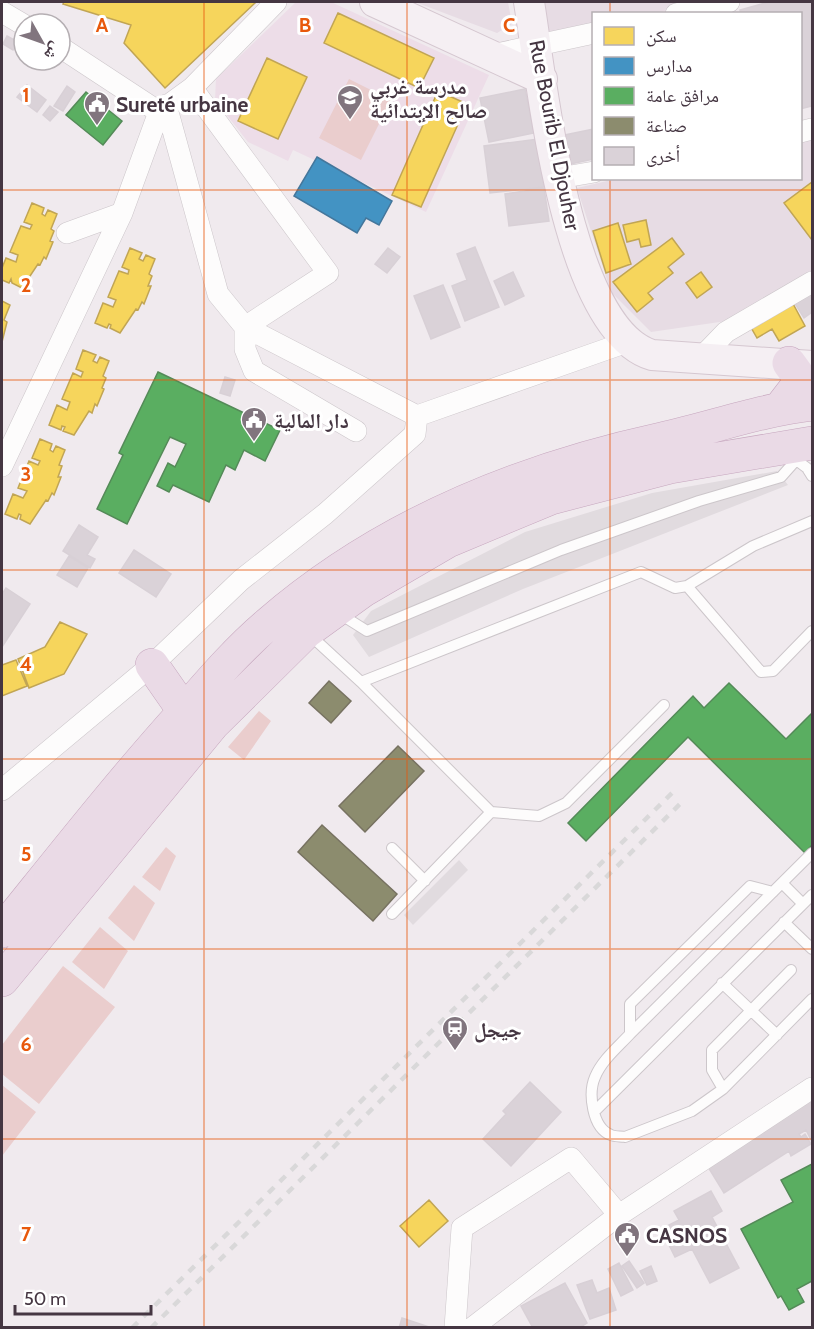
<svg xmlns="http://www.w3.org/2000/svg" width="814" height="1329" viewBox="0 0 814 1329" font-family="Cabin,'Noto Naskh Arabic',sans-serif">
	<rect width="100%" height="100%" fill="#f0eaee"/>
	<!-- residential -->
	<path fill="#e7dce4" d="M415,2H508L512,24L497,33Z
		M541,2H713L653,13L594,14L593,25L546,35Z
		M812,138V278L747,318L651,332L611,292L577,188L620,178H800L801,140Z"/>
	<!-- education -->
	<path fill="#eddde8" d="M296,2H331L489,75L426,212L293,150L288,161L248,142L215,100L216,79Z"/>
	<!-- green -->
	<path fill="#eacdcd" d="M349,79L391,100L361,160L319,138Z
		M259,711L271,721L244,760L228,747Z
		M166,847L176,856L160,891L142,877Z
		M134,885L155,903L134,941L108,918Z
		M100,927L128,951L104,989L72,962Z
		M63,966L115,1007L39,1104L2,1074V1045Z
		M2,1085L36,1112L2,1156Z"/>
	<!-- parking -->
	<path fill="#e1dbdf" d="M777,471L788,485L523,589L369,657L353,635L371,611L525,532L652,493Z
		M459,860L468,870L413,925L404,915Z"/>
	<!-- homes -->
	<path fill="#f6d55c" stroke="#c1a554" stroke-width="1.5" d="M64,2H256L165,88L124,43L131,25L63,4Z
		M338,13L434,58L419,88L324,43Z
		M267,58L307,77L278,139L238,121Z
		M438,91L467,104L421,207L392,195Z
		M812,182V240L784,203Z
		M32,203L44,208L42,214L45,216L48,210L57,214L51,229L54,231L50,241L53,242L46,259L44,257L40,265L38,264L22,288L12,283L11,279L9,283L2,280V268L6,258L16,262L18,255L10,252L21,226L30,229L32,225L24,222Z
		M646,220L651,245L641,247L639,239L627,242L623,225Z
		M618,223L631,264L606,273L593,231Z
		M672,238L684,254L668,267L673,273L648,293L653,299L637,312L613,282Z
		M130,248L142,253L139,259L143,261L146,255L155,259L149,274L152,276L148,286H151L144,304L142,302L138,310L136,309L120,333L110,328L111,325L109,324L107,328L95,323L103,303L113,307L116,300L108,297L119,271L128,274L129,270L122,267Z
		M701,272L712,287L697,298L686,283Z
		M791,300L805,326L779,341L772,329L757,338L749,324Z
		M2,301L10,305L4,320L7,322L2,342Z
		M83,350L96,355L93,361L97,363L100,357L109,361L103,376L106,378L102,388L104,389L97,406L95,404L92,413L89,411L74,435L63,431L65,427L62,426L61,430L49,425L57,405L67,410L70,402L62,399L73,373L81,377L83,372L76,369Z
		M40,439L52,444L50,450L53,452L56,446L65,450L59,465L62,466L58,477H61L54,495L52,493L48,501L46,500L30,524L20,519L21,515L19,514L17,519L5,514L13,494L23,498L27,491L18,488L29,461L38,465L40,461L32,458Z
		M60,622L87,634L64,674L29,688L18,659L45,647Z
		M16,660L27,686L2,696V665Z
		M429,1200L448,1221L419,1247L400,1226Z"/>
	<!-- schools -->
	<path fill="#4393c3" stroke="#44779c" stroke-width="1.5" d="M317,157L392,201L379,225L366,218L357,233L294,196Z"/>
	<!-- public -->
	<path fill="#5aae61" stroke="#548a58" stroke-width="1.5" d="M86,92L122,121L103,145L66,115Z
		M158,372L280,430L265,461L244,450L235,470L226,465L209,502L173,485L169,492L157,486L168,463L175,467L186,444L170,437L127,524L97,509L123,455L119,453Z
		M729,683L786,739L812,713V845L805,853L688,737L586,841L568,823L693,696L704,708Z
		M812,1164V1281L797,1289L804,1302L789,1310L781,1296L778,1298L741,1229L793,1202L781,1180Z"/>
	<!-- industry -->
	<path fill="#8c8c6e" stroke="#777261" stroke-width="1.5" d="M329,681L351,701L331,723L309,703Z
		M398,746L424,771L365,832L339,806Z
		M322,825L397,894L373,921L298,852Z"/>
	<!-- building -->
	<path fill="#dad2d8" stroke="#d8d0d6" stroke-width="1.5" d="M769,2H812V106L800,109V14H741L740,10Z
		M7,36L18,42L13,50L3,44Z
		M27,85L46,100L37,112L17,97Z
		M67,86L75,92L63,111L54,106Z
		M525,89L534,133L489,142L480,98Z
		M50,106L58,112L50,121L43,115Z
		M594,129V159L570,164L564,135Z
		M538,139L544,187L490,193L484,146Z
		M544,188L549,221L509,226L505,194Z
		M475,247L499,307L465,321L452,286L467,280L457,254Z
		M388,248L400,257L387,273L375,264Z
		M513,272L524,296L505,305L494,281Z
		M443,285L460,327L431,339L414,296Z
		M812,286V312L804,318L792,299Z
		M225,377L235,380L230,396L220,393Z
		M79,525L98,537L87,555L95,559L90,568L63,551Z
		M134,550L171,574L156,597L119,573Z
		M69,556L88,568L77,587L57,575Z
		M6,588L30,604L2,647V594Z
		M530,1082L561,1112L511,1166L483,1139L506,1114L503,1111Z
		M812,1096V1142L806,1130L799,1134L801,1137L805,1134L811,1144L791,1156L789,1151L724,1193L705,1162Z
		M711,1191L722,1211L712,1217L739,1268L710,1283L692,1249L675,1257L661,1229L679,1220L674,1211Z
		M629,1261L644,1283L637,1288L622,1266Z
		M619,1263L633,1290L621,1296L608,1269Z
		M651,1266L657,1281L647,1285L640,1271Z
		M592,1280L597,1293L609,1288L616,1310L590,1319L577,1285Z
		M565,1283L587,1323L579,1328H533L521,1306Z
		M402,1318L432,1328H399Z"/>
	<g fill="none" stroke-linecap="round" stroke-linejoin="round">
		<defs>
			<path id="lane" d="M791,456L807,468L812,476
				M812,521L753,546L687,586L761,672L773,671L812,631
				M340,614L367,631L561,550L699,501L781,477L797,459
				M310,635L361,682L491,812L539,816L566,803L664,705
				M361,682L641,572L675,588L687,586
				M392,848L425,881
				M782,883L803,904
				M773,892L750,886L630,1004V1034C618,1047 602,1060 595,1077C588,1093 592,1128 611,1135C615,1137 621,1136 625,1137L692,1111L723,1089L812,999
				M392,914L491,812
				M784,922L812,949
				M722,983L777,1035
				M630,1034L812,853
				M723,1089L712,1070V1050L791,970
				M594,1112L812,895"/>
			<path id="street" d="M2,12L24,25
				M676,14L729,2
				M60,47L159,112
				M492,55L594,33
				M192,88L328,273L245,327
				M166,105L218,294L245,327L417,416L627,342
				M800,132L812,129
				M559,178L594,172
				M67,233L122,213
				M245,327V349L254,371L356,431
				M700,359L726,332L812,282
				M2,466L122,213L159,112L192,88L276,2
				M2,790L152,665L241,580L325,514L415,434L417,416
				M455,1328L462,1228L571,1158L619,1215
				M472,1328L619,1215L812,1088"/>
			<path id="secondary" d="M375,2L542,79
				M529,2C542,81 566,329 652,355L812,366"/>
			<path id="highway" d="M781,407L798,385L797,374L789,363
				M152,665L184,711
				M2,931C61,858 119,784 182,714C209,683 237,650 269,623C380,527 519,470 661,439C712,428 760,410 812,404
				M2,980L213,724L306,632L364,590L448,541L551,498L670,467L812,443"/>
		</defs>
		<!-- lane casing -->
		<use href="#lane" stroke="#ccc6ca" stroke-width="12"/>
		<!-- street casing -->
		<use href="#street" stroke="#ccc6ca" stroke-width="22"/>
		<!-- secondary casing -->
		<use href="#secondary" stroke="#d5c7d0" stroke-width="32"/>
		<!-- highway casing -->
		<use href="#highway" stroke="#c6a6be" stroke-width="34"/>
		<!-- lane -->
		<use href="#lane" stroke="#fdfcfc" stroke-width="10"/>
		<!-- street -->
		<use href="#street" stroke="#fdfcfc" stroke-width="21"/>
		<!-- secondary -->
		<use href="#secondary" stroke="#f5eff3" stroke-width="30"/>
		<!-- highway -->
		<use href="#highway" stroke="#eadae6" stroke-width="33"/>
		<!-- rail -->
		<path stroke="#d9d8d9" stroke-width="4.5" stroke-dasharray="8 8" stroke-linecap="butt" d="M132,1328L674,791
			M151,1328L684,800"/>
	</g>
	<!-- grid -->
	<path fill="none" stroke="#e8590c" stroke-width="1.5" stroke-opacity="0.55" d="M204,2V1328M407,2V1328M610,2V14M610,178V1328M2,190H812M2,380H812M2,570H812M2,759H812M2,949H812M2,1139H812"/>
	<!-- icons -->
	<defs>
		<symbol id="school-pin" viewBox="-11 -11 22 30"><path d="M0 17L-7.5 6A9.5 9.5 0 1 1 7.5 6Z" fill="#81757e" stroke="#fff"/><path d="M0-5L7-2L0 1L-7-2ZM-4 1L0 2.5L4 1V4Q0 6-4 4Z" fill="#fff"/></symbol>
		<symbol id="civic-pin" viewBox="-11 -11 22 30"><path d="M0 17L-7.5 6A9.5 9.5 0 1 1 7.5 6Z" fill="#81757e" stroke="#fff"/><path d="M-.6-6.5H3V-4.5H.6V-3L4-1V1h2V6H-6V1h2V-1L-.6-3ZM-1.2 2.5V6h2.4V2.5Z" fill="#fff"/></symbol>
		<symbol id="station-pin" viewBox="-11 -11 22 30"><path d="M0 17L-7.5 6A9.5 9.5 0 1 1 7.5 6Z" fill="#81757e" stroke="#fff"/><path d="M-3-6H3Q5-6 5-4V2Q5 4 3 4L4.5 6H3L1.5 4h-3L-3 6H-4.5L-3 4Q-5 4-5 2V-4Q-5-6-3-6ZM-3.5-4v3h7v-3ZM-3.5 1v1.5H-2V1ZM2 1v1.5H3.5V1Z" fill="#fff"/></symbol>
	</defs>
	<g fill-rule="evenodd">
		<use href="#school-pin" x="335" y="83" width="30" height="40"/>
		<use href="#civic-pin" x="82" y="89" width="30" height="40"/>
		<use href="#civic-pin" x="239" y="405" width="30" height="40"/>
		<use href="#station-pin" x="440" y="1014" width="30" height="40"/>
		<use href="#civic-pin" x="612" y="1220" width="30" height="40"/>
	</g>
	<g text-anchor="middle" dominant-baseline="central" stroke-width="6" stroke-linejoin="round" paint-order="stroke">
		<!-- poi labels -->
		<g font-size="21" font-weight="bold" fill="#453642" stroke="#fff" text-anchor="start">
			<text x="370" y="86">مدرسة غربي<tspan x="370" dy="24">صالح الإبتدائية</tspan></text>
			<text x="116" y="104">Sureté urbaine</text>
			<text x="274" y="420">دار المالية</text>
			<text x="474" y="1029">جيجل</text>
			<text x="646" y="1235">CASNOS</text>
		</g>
		<!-- street labels -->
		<g font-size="21" fill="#453642" stroke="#fff">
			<text transform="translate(555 135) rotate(79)">Rue Bourib El Djouher</text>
		</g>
	</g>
	<g font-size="20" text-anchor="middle" font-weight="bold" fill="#e8590c" stroke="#fff" stroke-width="6" stroke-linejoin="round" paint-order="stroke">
		<text x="102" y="32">A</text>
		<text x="305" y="32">B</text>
		<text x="509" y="32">C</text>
		<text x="26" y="102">1</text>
		<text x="26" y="292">2</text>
		<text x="26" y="481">3</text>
		<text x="26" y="671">4</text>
		<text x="26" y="861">5</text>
		<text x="26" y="1051">6</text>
		<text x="26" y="1241">7</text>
	</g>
	<!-- border -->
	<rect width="814" height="1329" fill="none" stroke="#453642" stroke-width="6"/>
	<!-- legend -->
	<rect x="592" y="12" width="210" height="168" fill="#ffffff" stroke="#b5afb3" stroke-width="1.5"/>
	<rect x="604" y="27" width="30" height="18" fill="#f6d55c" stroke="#b5afb3" stroke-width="1.5"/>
	<text x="646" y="42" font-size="18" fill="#453642">سكن</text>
	<rect x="604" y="57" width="30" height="18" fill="#4393c3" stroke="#b5afb3" stroke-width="1.5"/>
	<text x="646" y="72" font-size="18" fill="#453642">مدارس</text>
	<rect x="604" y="87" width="30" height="18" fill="#5aae61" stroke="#b5afb3" stroke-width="1.5"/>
	<text x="646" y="102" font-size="18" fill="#453642">مرافق عامة</text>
	<rect x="604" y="117" width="30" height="18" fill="#8c8c6e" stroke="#b5afb3" stroke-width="1.5"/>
	<text x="646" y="132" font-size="18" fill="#453642">صناعة</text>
	<rect x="604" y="147" width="30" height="18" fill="#dad2d8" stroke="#b5afb3" stroke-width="1.5"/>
	<text x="646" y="162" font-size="18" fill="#453642">أخرى</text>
	<!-- north arrow -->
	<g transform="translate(42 42) rotate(130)"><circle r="28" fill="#ffffff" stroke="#b5afb3" stroke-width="1.5"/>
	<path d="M0-4.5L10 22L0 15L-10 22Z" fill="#81757e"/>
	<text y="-9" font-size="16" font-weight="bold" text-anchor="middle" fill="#453642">ش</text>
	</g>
	<!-- scale -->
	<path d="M15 1305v9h136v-9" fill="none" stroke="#453642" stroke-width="3"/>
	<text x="24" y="1305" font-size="18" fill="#453642" stroke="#ffffff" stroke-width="4.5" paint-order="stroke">50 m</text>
</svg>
